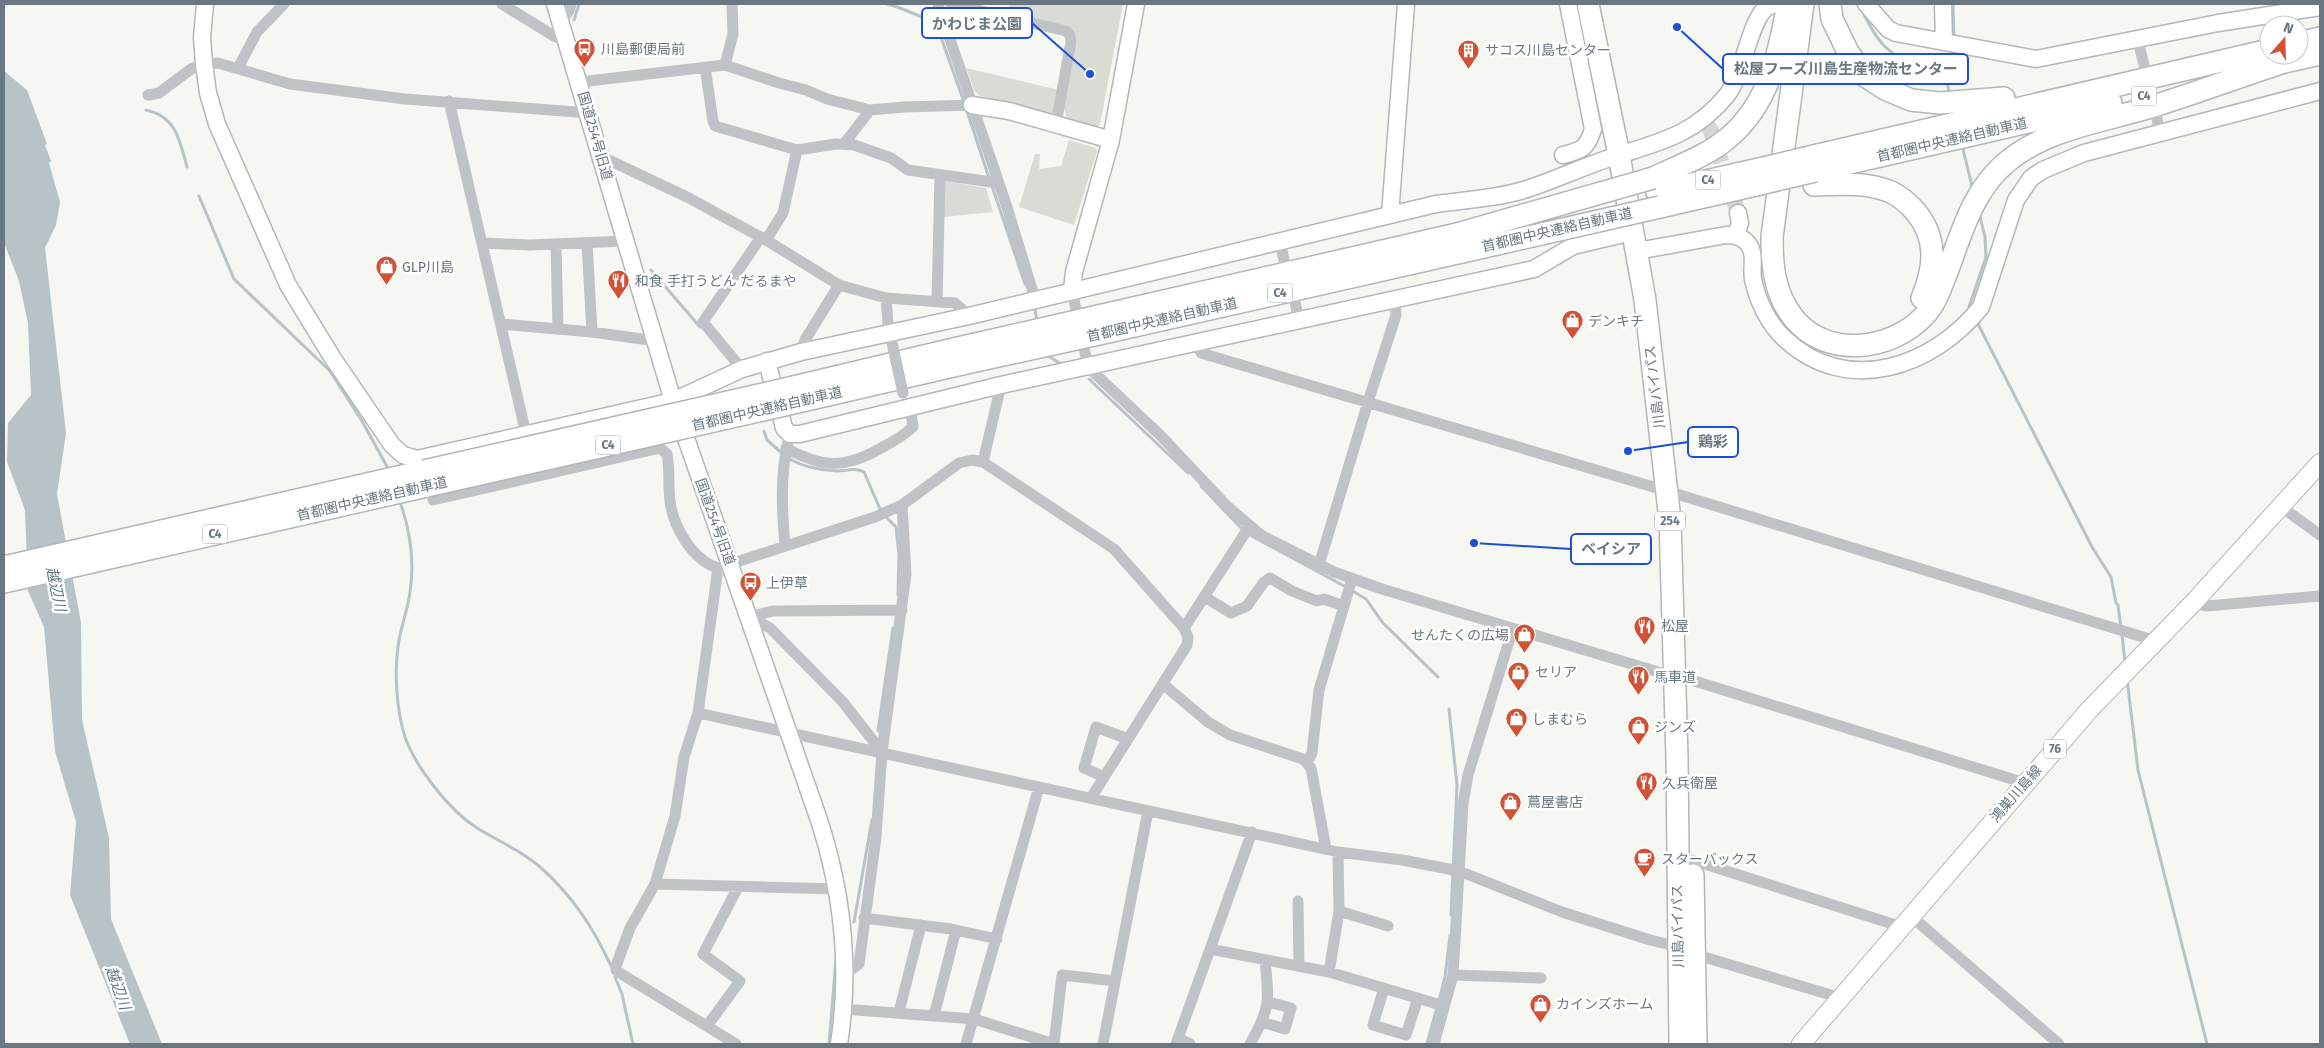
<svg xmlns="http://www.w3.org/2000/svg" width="2324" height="1048" viewBox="0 0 2324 1048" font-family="'Fira Sans','Noto Sans JP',sans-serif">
	<rect width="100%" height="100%" fill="#f6f6f3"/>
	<!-- green -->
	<path fill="#d8dcd4" d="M1009,4H1123L1100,124L1097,127L1067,118L1064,108L1077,41L1071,28L1008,12Z
		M966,68L1059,90L1055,112L1051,114L980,96L974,90Z
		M1069,140L1096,148L1097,151L1074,225L1019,207L1035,154H1040L1039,169L1061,166Z
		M946,181L986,188L993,212L943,217L944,183Z"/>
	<!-- water -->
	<path fill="#b7c3c6" d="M4,71L27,90L47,144L45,145L51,161L49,163L60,202L56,225L45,248L66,433L57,494L81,623L82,720L109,838L111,919L162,1044H130L70,895L76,822L55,751L44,627L28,591L25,510L7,462L8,423L31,395L28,323L19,281L4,243Z"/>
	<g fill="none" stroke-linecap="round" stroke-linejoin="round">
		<!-- stream -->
		<path stroke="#b7c3c6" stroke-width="3" d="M887,4C896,6 932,20 937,26L964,102
			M1953,4L1954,38
			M1862,10C1875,38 1887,57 1919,65C1932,68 1930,61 1944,71
			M574,20L579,4
			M1950,95L1944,71L1954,49
			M966,108L989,178
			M146,110C176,116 180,141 187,167
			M1962,145L1973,190
			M992,186L1025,284
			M199,196L234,279L330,371L362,421L390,472
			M651,270L700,327
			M1035,310L1037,321
			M1971,310L1969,307L1986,257L1985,237L1979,213
			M1976,320L2092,547L2111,577L2116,603L2118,605L2121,628
			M1045,354L1061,364
			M1089,379L1188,473
			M764,431L767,440L783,454
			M788,458C801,466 821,470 837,471C846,471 855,467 864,472L880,509
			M1201,486L1243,530
			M399,499C410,529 415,560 410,592C408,608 402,624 399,640C394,669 396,709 405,737C416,768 450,811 477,828C498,841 520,850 539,866C572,895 593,927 611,966
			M887,518L896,527L899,555L898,595
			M1248,534L1346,587
			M1351,590L1366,599L1383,623L1438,677
			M2122,634L2125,663
			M2127,679L2138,770L2207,1044
			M1449,709L1457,785L1451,915
			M878,731L893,628
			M854,922L872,820
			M615,977L622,994L633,1044
			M1439,1001L1445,977L1450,936
			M829,1044L836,959
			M1427,1044L1437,1007"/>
		<!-- secondary-tunnel -->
		<path stroke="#d2d6d6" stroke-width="16" stroke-dasharray="16 8" stroke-linecap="butt" d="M1707,125L1711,131L1738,213"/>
		<defs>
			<path id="secondary" d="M205,4L202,37L204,64L208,93L217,124L288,285L332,357L392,445L403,455L417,459L673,401L742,369L801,352L969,316L1436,204C1467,200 1500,198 1530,188C1560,178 1589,164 1619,155C1664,141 1696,133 1727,95C1743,75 1750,20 1766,8C1768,6 1773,5 1776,4
				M555,4L673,401L819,820C843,894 851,967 839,1044
				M1866,4L1888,29L1896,33L2036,59L2218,23L2320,7
				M1943,4L1944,42
				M972,105L1009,111L1111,140
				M1563,155C1582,150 1587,149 1593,129L1568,4
				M1390,215L1406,4
				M1736,235L1740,223L1738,213
				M1648,249L1726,235C1736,235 1747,238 1751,249C1755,258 1751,269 1753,279C1757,300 1769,325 1785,339C1847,397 1933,367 1981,307L2016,200L2031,178L2043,170L2084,153L2320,91
				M1072,290L1074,272L1111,140L1136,4
				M767,361L784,428L790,434H800L1001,385L1534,269L1573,246L1632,232"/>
			<path id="primary" d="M1801,1044L2090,709L2193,603L2320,463"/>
			<path id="highway" d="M1588,4L1619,155L1645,300L1670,520L1677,758L1680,1044
				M1803,4L1772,237C1772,265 1774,292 1792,316C1824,359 1891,352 1925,315C1936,303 1941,287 1947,272C1962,232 1973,189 2008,161C2046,130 2099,122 2144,109C2191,95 2238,77 2284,62
				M1830,4L1832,19L1848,52L1865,76L1885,89L1911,100L1940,103L2004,98
				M2299,43L2320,38
				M2272,65L2320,54
				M1818,155L2269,50
				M1815,171L2111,103
				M1653,178C1678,166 1707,156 1728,138C1769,104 1779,53 1788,4
				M1814,185C1840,184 1867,182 1891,192C1901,197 1908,203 1915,211C1938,238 1935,267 1922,298
				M1657,192L1759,169
				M1660,207L1756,185
				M1094,317L1457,234
				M1099,334L1462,252
				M785,389L958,348
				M789,404L962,364
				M4,567L424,471
				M4,582L427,486
				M1693,875L1696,1044"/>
		</defs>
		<!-- secondary casing -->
		<use href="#secondary" stroke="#b2b7ba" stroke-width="19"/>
		<!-- primary casing -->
		<use href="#primary" stroke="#b3b7ba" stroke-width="20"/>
		<!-- highway casing -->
		<use href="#highway" stroke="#b2b6b8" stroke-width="24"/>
		<!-- street -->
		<path stroke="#bfc3c6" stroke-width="11" d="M502,4L554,36L567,41
			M938,4L1006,204L1035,299
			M951,4L1066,31L1070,35L1071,42L1056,124
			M561,21L569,11L571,4
			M2138,40L2160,132
			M725,65L733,34L732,4
			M705,67L713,121L715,126L797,150L836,144L854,145L891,158L908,170L998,183
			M238,68L257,32L284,4
			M580,82L725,65L779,83L806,90L827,99L870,110L904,107L972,105
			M148,95L159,93L191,69L204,64L218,63L290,84L405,99L589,113
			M449,101L526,434
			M844,144L870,110
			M602,158L611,161L689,198L766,240L839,285L886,298L955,303L969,316
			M766,240L783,213L797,150
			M1280,241L1284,260
			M482,243L529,245L626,241
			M587,243L592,332
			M556,244L558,329
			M1072,290L1088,367L1161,436L1227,506L1261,535L1334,572L1382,589L1675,677
			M886,298L888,324L894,352
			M937,301L940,176
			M1295,302L1299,320
			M501,324L592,332L656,341
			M1197,343L1201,353L1667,491L2156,641
			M801,352L805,340L839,285
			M742,369L703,322L761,237
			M786,448C822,468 845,469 881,448C893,442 903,436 913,427L910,407
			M983,462L1001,385
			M433,500L660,448L667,454C670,469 668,485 670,501C673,526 692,560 718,568L875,517L902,505L959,463L972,460L983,462L1114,549L1184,628L1188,637L1187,645L1091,798
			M2280,506L2320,535
			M785,546C782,512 780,476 788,441
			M1319,565L1368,402L1396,315L1395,299
			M718,568L698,713L684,757L675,816L655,884L630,928L616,966V970L623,975L736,1044
			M1205,597L1231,613L1247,606L1264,582L1270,578L1292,591L1317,601L1324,599L1344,606
			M2193,603L2207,606L2320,596
			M1184,628L1249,527
			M1688,679L2025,783
			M1163,684L1208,722L1230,735L1303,759L1307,763
			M698,713L1338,852L1402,860L1459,871L1562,912L1650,940L1679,947
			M882,752L842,701L770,628L749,617L773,611L902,610
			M1104,777L1084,768L1096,727L1128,739
			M1326,849L1311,768L1307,763L1312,753L1319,690L1352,579
			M1692,860L1902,927
			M655,884L838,889
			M1298,901L1299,966
			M1339,911L1388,926
			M1911,916L2059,1044
			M864,918L951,929L997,939
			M1210,949L1329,972L1444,1006
			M1694,954L1841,998
			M1329,972L1339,911L1338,852
			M845,974L859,964L876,837L882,752L906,574L902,505
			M1453,975L1541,978
			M1384,988L1373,1025L1406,1035L1418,998
			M843,1009L974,1019L1054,1044
			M899,1012L921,925
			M934,1016L956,930
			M1262,1022L1285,1029L1291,1008L1269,1002
			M707,1026L740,981L703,954L738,887
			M1178,1038L1190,1044
			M966,1044L1039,787
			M1054,1044L1062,975L1115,981
			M1103,1044L1148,811
			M1176,1044L1252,832
			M1250,1044C1271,1007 1269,1001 1265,960
			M1434,1044L1453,975L1463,804L1468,775L1513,628"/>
		<!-- secondary -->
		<use href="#secondary" stroke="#fff" stroke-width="16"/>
		<!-- primary -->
		<use href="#primary" stroke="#fff" stroke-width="18"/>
		<!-- highway -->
		<use href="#highway" stroke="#fff" stroke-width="21"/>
		<defs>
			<path id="highway-bridge" d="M1759,169L1818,155
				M1756,185L1815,171
				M1457,234L1653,178
				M1462,252L1660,207
				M958,348L1094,317
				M962,364L1099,334
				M424,471L785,389
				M427,486L789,404"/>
		</defs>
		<!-- highway-bridge casing -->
		<use href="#highway-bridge" stroke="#b2b6b8" stroke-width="24" stroke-linecap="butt"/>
		<!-- street-bridge -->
		<path stroke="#bfc3c6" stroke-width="11" d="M894,352L903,393"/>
		<!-- highway-bridge -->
		<use href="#highway-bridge" stroke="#fff" stroke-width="21"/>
	</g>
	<!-- icons -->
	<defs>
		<symbol id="bus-pin" viewBox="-11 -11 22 30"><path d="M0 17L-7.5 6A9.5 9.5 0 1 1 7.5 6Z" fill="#d35236" stroke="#fff"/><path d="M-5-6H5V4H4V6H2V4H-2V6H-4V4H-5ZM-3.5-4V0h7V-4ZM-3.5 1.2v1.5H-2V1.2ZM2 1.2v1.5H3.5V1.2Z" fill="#fff"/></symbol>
		<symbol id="building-pin" viewBox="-11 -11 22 30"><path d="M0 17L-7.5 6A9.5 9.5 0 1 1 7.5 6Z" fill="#d35236" stroke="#fff"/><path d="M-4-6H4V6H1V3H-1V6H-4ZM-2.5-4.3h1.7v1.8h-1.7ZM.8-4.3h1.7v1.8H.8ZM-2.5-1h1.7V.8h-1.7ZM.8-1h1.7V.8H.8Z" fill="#fff"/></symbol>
		<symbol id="shop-pin" viewBox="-11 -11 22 30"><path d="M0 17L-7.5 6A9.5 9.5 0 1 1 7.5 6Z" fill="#d35236" stroke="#fff"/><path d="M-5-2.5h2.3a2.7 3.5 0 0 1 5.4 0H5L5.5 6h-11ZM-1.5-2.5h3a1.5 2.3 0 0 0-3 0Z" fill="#fff"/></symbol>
		<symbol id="restaurant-pin" viewBox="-11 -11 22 30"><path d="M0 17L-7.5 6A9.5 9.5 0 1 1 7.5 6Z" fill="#d35236" stroke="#fff"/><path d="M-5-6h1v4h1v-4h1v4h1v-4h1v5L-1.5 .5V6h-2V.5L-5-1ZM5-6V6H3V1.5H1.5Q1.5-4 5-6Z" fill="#fff"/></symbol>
		<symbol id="cafe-pin" viewBox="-11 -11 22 30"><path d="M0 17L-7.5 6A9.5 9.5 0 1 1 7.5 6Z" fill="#d35236" stroke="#fff"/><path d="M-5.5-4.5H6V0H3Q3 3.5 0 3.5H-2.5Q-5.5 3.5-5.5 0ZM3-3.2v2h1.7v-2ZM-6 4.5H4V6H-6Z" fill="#fff"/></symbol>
	</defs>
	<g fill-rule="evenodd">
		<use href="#bus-pin" x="572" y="36" width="25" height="34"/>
		<use href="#building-pin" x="1456" y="38" width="25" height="34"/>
		<use href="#shop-pin" x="374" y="254" width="25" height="34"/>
		<use href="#restaurant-pin" x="606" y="268" width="25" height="34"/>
		<use href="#shop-pin" x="1560" y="308" width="25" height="34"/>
		<use href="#bus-pin" x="738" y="570" width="25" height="34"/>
		<use href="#restaurant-pin" x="1632" y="614" width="25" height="34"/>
		<use href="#shop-pin" x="1512" y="622" width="25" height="34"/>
		<use href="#shop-pin" x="1506" y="660" width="25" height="34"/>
		<use href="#restaurant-pin" x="1626" y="664" width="25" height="34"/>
		<use href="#shop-pin" x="1504" y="706" width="25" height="34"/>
		<use href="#shop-pin" x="1626" y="714" width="25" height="34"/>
		<use href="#restaurant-pin" x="1634" y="770" width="25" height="34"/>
		<use href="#shop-pin" x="1498" y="790" width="25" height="34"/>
		<use href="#cafe-pin" x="1632" y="846" width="25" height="34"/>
		<use href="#shop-pin" x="1528" y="992" width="25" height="34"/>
	</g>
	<g text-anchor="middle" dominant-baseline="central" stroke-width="5" stroke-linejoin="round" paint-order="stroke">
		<!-- shield labels -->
		<g fill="#fff" stroke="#95a0a7" stroke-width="1">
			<rect x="2131.5" y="86.5" width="25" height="19" rx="4"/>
			<rect x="1695.5" y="170.5" width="25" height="19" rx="4"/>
			<rect x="1267.5" y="283.5" width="25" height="19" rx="4"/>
			<rect x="595.5" y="435.5" width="25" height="19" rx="4"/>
			<rect x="1655" y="511.5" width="30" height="19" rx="4"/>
			<rect x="202.5" y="524.5" width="25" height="19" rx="4"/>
			<rect x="2044" y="739.5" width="22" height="19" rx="4"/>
		</g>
		<g font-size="12" font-weight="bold" fill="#687781">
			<text x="2144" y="96">C4</text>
			<text x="1708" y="180">C4</text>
			<text x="1280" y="293">C4</text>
			<text x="608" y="445">C4</text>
			<text x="1670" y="521">254</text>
			<text x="215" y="534">C4</text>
			<text x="2055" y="749">76</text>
		</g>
		<!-- poi labels -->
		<g font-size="14" fill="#687781" stroke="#fff" text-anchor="start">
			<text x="601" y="49">川島郵便局前</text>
			<text x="1485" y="50">サコス川島センター</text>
			<text x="402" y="267">GLP川島</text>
			<text x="635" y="281">和食 手打うどん だるまや</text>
			<text x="1588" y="321">デンキチ</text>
			<text x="766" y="583">上伊草</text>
			<text x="1661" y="626">松屋</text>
			<text x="1509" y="635" text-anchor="end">せんたくの広場</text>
			<text x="1535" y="672">セリア</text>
			<text x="1654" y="677">馬車道</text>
			<text x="1532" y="719">しまむら</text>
			<text x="1654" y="727">ジンズ</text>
			<text x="1662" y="783">久兵衛屋</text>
			<text x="1527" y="802">蔦屋書店</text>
			<text x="1661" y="859">スターバックス</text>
			<text x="1556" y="1004">カインズホーム</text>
		</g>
		<!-- street labels -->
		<g font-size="14" fill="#687781" stroke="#fff">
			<text transform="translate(595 136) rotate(74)">国道254号旧道</text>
			<text transform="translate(1952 140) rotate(-13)">首都圏中央連絡自動車道</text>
			<text transform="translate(1557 230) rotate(-13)">首都圏中央連絡自動車道</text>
			<text transform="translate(1162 320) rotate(-13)">首都圏中央連絡自動車道</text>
			<text transform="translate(1655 387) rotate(-97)">川島バイパス</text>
			<text transform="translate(767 409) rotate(-13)">首都圏中央連絡自動車道</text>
			<text transform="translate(372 499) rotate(-13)">首都圏中央連絡自動車道</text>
			<text transform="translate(715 522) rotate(70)">国道254号旧道</text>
			<text transform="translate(2016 794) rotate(-49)">鴻巣川島線</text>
			<text transform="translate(1678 926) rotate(-91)">川島バイパス</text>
		</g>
		<!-- water labels -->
		<g font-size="15" font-style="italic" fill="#63787e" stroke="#fff">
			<text transform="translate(56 589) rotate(78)">越辺川</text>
			<text transform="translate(118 988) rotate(70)">越辺川</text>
		</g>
	</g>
	<!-- callouts -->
	<path fill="none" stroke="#1d4ed8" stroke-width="2" d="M1090 74L1032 23M1677 27L1723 69M1628 451L1688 442M1474 543L1571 549"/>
	<g fill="#1d4ed8" stroke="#fff" stroke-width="2">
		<circle cx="1090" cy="74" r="5"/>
		<circle cx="1677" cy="27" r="5"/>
		<circle cx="1628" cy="451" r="5"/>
		<circle cx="1474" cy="543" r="5"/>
	</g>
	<g fill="#fff" stroke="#1d4ed8" stroke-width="2">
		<rect x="922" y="8" width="110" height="30" rx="5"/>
		<rect x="1723" y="54" width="245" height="30" rx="5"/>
		<rect x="1688" y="427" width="50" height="30" rx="5"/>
		<rect x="1571" y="534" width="80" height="30" rx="5"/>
	</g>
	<g font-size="15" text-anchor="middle" font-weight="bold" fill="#687781">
		<text x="977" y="29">かわじま公園</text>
		<text x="1846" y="74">松屋フーズ川島生産物流センター</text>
		<text x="1713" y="447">鶏彩</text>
		<text x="1611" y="554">ベイシア</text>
	</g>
	<!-- border -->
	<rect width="2324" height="1048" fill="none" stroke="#687781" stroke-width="10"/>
	<!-- north arrow -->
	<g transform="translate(2284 40) rotate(20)"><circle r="24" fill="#ffffff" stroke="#c3c9cd"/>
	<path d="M0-4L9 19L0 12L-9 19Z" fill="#d35236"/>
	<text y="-8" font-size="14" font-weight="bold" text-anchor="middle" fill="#687781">N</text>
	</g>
</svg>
